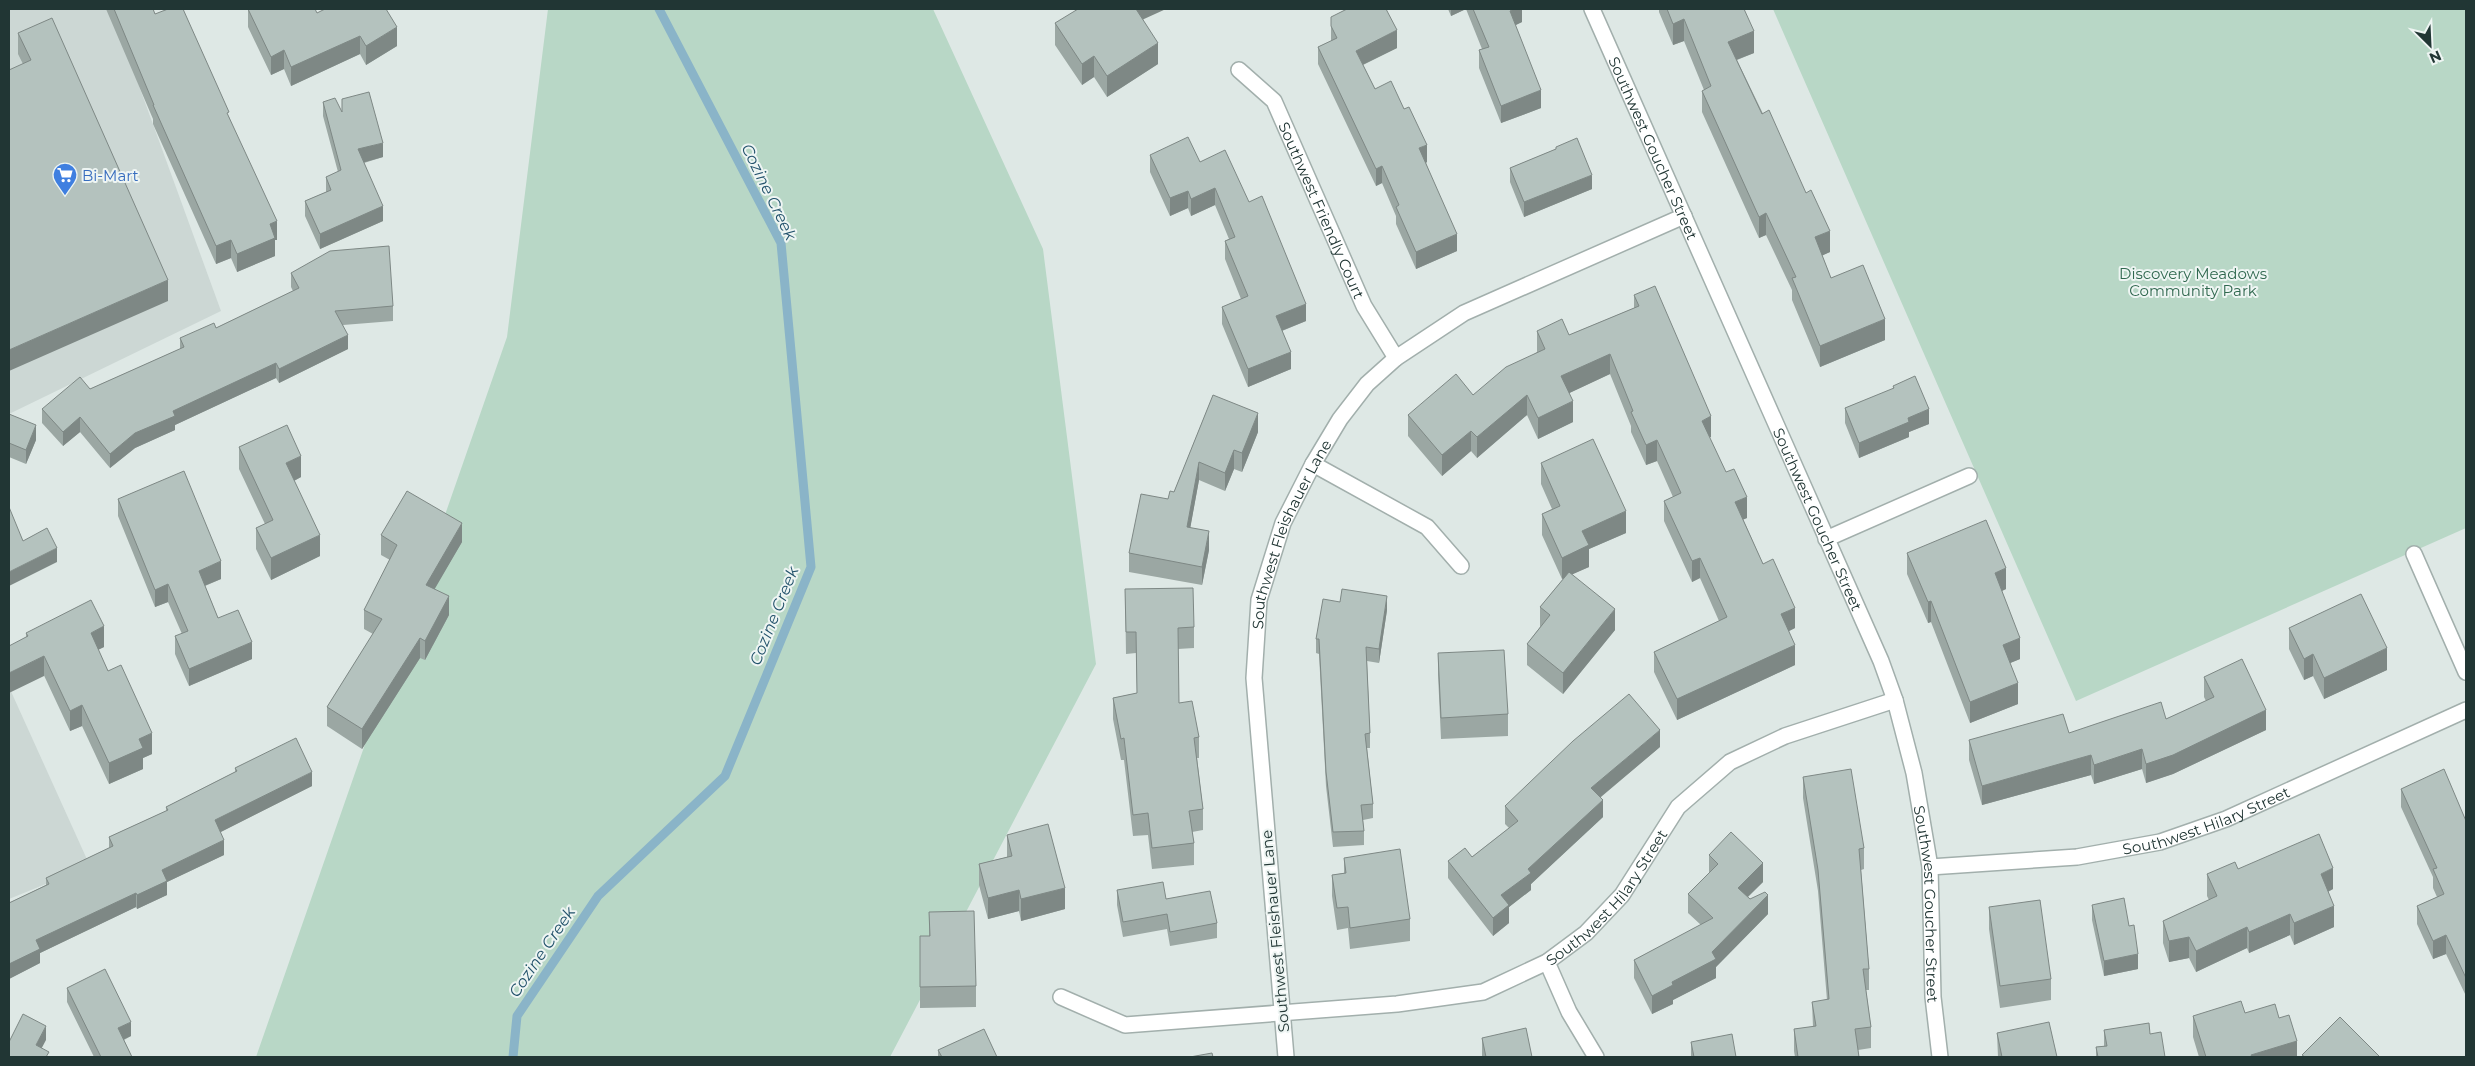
<svg xmlns="http://www.w3.org/2000/svg" width="2475" height="1066" viewBox="0 0 2475 1066" font-family="Montserrat,sans-serif">
	<rect width="100%" height="100%" fill="#dee8e5"/>
	<!-- built -->
	<path fill="#ccd7d4" d="M9,9H111L221,311L9,414Z
		M9,687L90,866L9,899Z"/>
	<!-- green -->
	<path fill="#b8d7c6" d="M548,9H933L1043,249L1096,664L890,1057H256L507,337Z
		M1773,9H2466V528L2076,701Z"/>
	<g fill="none" stroke-linecap="round" stroke-linejoin="round">
		<!-- stream -->
		<path stroke="#8ab4c8" stroke-width="9" d="M513,1057L517,1016L598,896L725,776L811,567L781,243L659,9"/>
		<defs>
			<g id="street">
				<path id="s1" d="M1592,9L1881,661L1895,700L1914,773L1930,867L1933,997L1940,1057"/>
				<path id="s2" d="M1239,70L1274,101L1364,306L1396,358"/>
				<path d="M1313,464L1427,527L1461,566"/>
				<path d="M1826,539L1969,476"/>
				<path d="M2414,554L2466,672"/>
				<path id="s3" d="M1930,867L2077,857L2160,842L2226,819L2466,710"/>
				<path d="M1547,962L1569,1012L1596,1057"/>
				<path id="s4" d="M1061,997L1125,1025L1397,1004L1483,992L1547,962L1586,933L1622,895L1678,807L1730,762L1785,736L1895,700"/>
				<path id="s5" d="M1286,1057L1254,678L1259,600L1283,523L1313,464L1340,419L1367,384L1396,358L1464,313L1684,216"/>
			</g>
		</defs>
		<!-- street casing -->
		<use href="#street" stroke="#a2afac" stroke-width="18"/>
		<!-- street -->
		<use href="#street" stroke="#fff" stroke-width="15"/>
	</g>
	<!-- wall -->
	<path fill="#9ba7a3" d="M106,9H153L155,14L229,117L277,240H275V256L237,272L231,258L216,264L153,124V119Z
		M248,9L317,13L397,46L366,65L360,54L291,86L284,69L271,75L248,27Z
		M1448,9H1522V22L1515,25L1541,108L1501,123L1479,68V50L1482,49L1466,9L1451,16Z
		M1659,9H1744L1754,53L1737,60L1830,252L1822,255L1831,278L1885,340L1820,367L1792,300V290L1766,235L1759,238L1702,112V91L1704,90L1684,41L1673,45L1659,12Z
		M1331,17L1397,48L1363,65L1375,89L1427,162L1426,163L1457,251L1416,269L1396,224V216L1382,183L1376,186L1318,64V47L1331,41Z
		M1143,19L1158,64L1107,97L1094,77L1082,85L1055,45V23Z
		M18,33L168,301L23,64L18,54Z
		M323,102L342,112L383,157L364,163L383,221L320,249L305,216V201L326,192V177L338,172L323,116Z
		M1556,147L1592,189L1524,217L1510,182V168L1556,149Z
		M1150,155L1200,162L1306,321L1282,331L1291,369L1248,387L1222,324V307L1241,299L1225,259V241L1229,239L1215,205L1191,216L1188,208L1170,216L1150,172Z
		M291,273L393,306V321L343,325L348,349L279,383L276,378L175,425V430L135,448L110,468L80,432L63,446L42,423V409L90,389L180,349V338L216,328L293,291L291,287Z
		M1634,295L1711,437H1709L1747,518L1743,519L1763,564L1795,628L1789,631L1795,665L1677,720L1654,672V652L1719,621L1700,578L1692,582L1664,521V501L1673,497L1657,461L1646,465L1631,432V426L1610,374L1569,393L1573,422L1538,439L1527,415L1477,458L1471,451L1442,476L1408,436V415L1473,395L1537,352V331L1569,335L1634,308Z
		M1893,386L1929,424L1909,432V437L1859,458L1845,423V408L1893,389Z
		M1213,395L1258,432L1242,472L1234,469L1225,491L1199,480L1190,528L1209,550L1202,585L1129,572V553L1174,492Z
		M9,414L36,440L26,464L9,457Z
		M239,447L301,477L294,481L320,556L271,580L256,549V528L265,524L239,469Z
		M1541,463L1626,533L1589,549V567L1572,574L1615,630L1563,694L1527,665V644L1540,627V607L1564,578L1562,579L1542,535V514L1552,509L1541,484Z
		M118,499L221,579L205,586L218,618L252,659L189,686L175,654V636L182,634L168,602L155,607L118,516Z
		M381,535L462,542L434,589L449,615L425,660L420,658L362,749L327,726V707L373,634L364,629V610L390,560L381,555Z
		M1907,553L2006,589L2002,591L2020,659L2010,663L2018,704L1970,723L1931,622L1928,623L1907,574Z
		M1125,589L1194,627V648L1178,649L1179,703L1199,737V758H1197L1203,809V830L1192,832L1194,843V865L1152,869L1148,835L1133,836L1124,760H1121L1113,719V698L1137,693L1136,653L1126,654Z
		M1387,610L1379,663L1367,661L1370,733V748H1367L1373,804V818L1363,820L1364,831V845L1333,847L1326,786L1319,654L1316,653V639Z
		M2289,628L2387,670L2324,699L2313,676L2304,680L2289,649Z
		M26,633L104,647L98,650L108,671L152,754L143,758V769L109,784L82,726L70,731L26,637Z
		M1438,653L1508,714V736L1441,739L1438,674Z
		M2204,677L2266,730L2173,774L2146,783L2142,769L2094,784L2091,775L1982,805L1969,760V740L2069,733L2166,719L2206,701L2204,697Z
		M1660,747L1601,797L1603,817L1531,884V890L1509,907V923L1493,936L1448,878V861L1472,857L1509,828L1505,824V806Z
		M235,768L312,786L220,832L224,855L167,882V895L137,909L136,907L40,953V963L9,979V903L46,885V878L109,848V837L166,811V807L235,772Z
		M1803,777L1864,848V869L1861,870L1869,969V990H1866L1871,1027V1048L1858,1050L1859,1057H1795L1794,1051V1029L1813,1027L1812,1002L1827,1000L1818,891L1803,798Z
		M2401,789L2466,821V996L2446,954L2433,959L2417,924V906L2437,897L2433,888V877L2401,807Z
		M1007,835L1065,909L1021,921L1019,911L988,919L979,885V864L1007,857Z
		M1709,855L1763,882L1748,897L1768,914L1716,967V978L1673,1000V1004L1652,1014L1634,978V960L1701,925L1688,913V894L1709,873Z
		M1344,858L1410,919V941L1350,949L1348,928L1337,930L1332,896V875L1344,873Z
		M2238,869L2333,889L2328,892L2334,927L2294,945L2290,935L2249,953L2247,948L2196,972L2189,958L2169,962L2163,943V921L2209,900L2207,896V874Z
		M1117,890L1166,899L1217,923V938L1170,946L1167,929L1123,937L1117,905Z
		M2092,905L2129,926L2138,969L2104,976L2092,920Z
		M1989,907L2051,979V1000L2000,1008L1989,929Z
		M929,912L976,986V1007L920,1008V936H929Z
		M67,988L131,1036L124,1040L132,1057H94L67,1002Z
		M2245,1013L2279,1018L2297,1057H2199L2193,1037V1016Z
		M2104,1030L2150,1034L2165,1057H2096V1047L2104,1046Z
		M1997,1033L2057,1057H1998Z
		M1482,1038L1532,1057H1482Z
		M1691,1042L1736,1057H1691Z
		M938,1050L997,1057H938Z"/>
	<!-- shaded-wall -->
	<path fill="#7e8885" d="M1133,9H1166L1133,24Z
		M1451,9H1466L1451,16Z
		M1514,9H1522V22L1510,28V11Z
		M1684,19V41L1673,45V24Z
		M397,27V46L366,65V46Z
		M1397,30V48L1356,68V51Z
		M1754,31V53L1728,63V42Z
		M360,36V54L291,86V67Z
		M1158,43V64L1107,97V76Z
		M284,50V69L271,75V57Z
		M1094,56V77L1082,85V64Z
		M1541,90V108L1501,123V106Z
		M383,143V157L358,164V149Z
		M1427,145V162L1419,166V148Z
		M1382,166V183L1376,186V169Z
		M1592,175V189L1524,217V202Z
		M1215,188V205L1191,216V199Z
		M1188,191V208L1170,216V198Z
		M383,206V221L320,249V234Z
		M1766,213V235L1759,238V217Z
		M277,221V240H275V256L237,272V254L270,224Z
		M1830,231V252L1815,259V237Z
		M1457,234V251L1416,269V252Z
		M231,240V258L216,264V246Z
		M168,280V301L9,371V350Z
		M1306,304V321L1276,333V316Z
		M1885,319V340L1820,367V346Z
		M348,335V349L279,383V369Z
		M1291,352V369L1248,387V369Z
		M1610,354V374L1561,397V376Z
		M276,363V378L175,425V430L135,448L110,468V454L135,433L173,411Z
		M1527,395V415L1477,458V437Z
		M1573,401V422L1538,439V418Z
		M1929,409V424L1909,432V437L1859,458V443L1908,418Z
		M1258,413V432L1242,472V453Z
		M1711,416V437L1702,441V421Z
		M80,417V432L63,446V432Z
		M36,425V440L26,464V450Z
		M1471,431V451L1442,476V455Z
		M1657,440V461L1646,465V445Z
		M1234,450V469L1225,491V473Z
		M301,456V477L286,485V463Z
		M1199,462V480L1187,546V527Z
		M1747,497V518L1735,523V502Z
		M1626,511V533L1589,549V567L1562,579V558L1582,531Z
		M462,523V542L426,604V585Z
		M1209,531V550L1202,585V567Z
		M320,535V556L271,580V558Z
		M57,548V562L9,586V572Z
		M1700,558V578L1692,582V561Z
		M221,561V579L199,588V571Z
		M2006,568V589L1995,594V573Z
		M168,584V602L155,607V590Z
		M449,596V615L425,660V641Z
		M1387,596V610L1379,663V649Z
		M1931,601V622L1928,623V602Z
		M1795,608V628L1781,635V614Z
		M1615,609V630L1563,694V673Z
		M104,626V647L91,653V633Z
		M420,638V658L362,749V729Z
		M2020,638V659L2003,666V645Z
		M252,642V659L189,686V669Z
		M1795,645V665L1677,720V699Z
		M2387,648V670L2324,699V678Z
		M2313,654V676L2304,680V659Z
		M44,656V676L9,693V673Z
		M2018,683V704L1970,723V702Z
		M82,705V726L70,731V711Z
		M2266,710V730L2173,774L2146,783V764Z
		M1660,730V747L1591,805V788Z
		M152,733V754L143,758V769L109,784V763L139,739Z
		M2142,749V769L2094,784V765Z
		M2091,755V775L1982,805V786Z
		M312,772V786L215,835V820Z
		M1603,800V817L1531,884V890L1509,907V923L1493,936V918L1501,895L1528,869Z
		M224,840V855L167,882V895L137,909V895L162,870Z
		M1763,863V882L1738,906V888Z
		M2333,868V889L2321,895V874Z
		M1065,888V909L1021,921V899Z
		M1019,890V911L988,919V898Z
		M136,893V907L40,953V963L9,979V964L36,940Z
		M1768,895V914L1716,967V978L1673,1000V1004L1652,1014V996L1712,952Z
		M2334,906V927L2294,945V923Z
		M2290,914V935L2249,953V932Z
		M2247,927V948L2196,972V951Z
		M2446,935V954L2433,959V941Z
		M2189,937V958L2169,962V941Z
		M2138,954V969L2104,976V961Z
		M131,1022V1036L118,1042V1028Z
		M46,1026V1040L37,1057L36,1045Z
		M2297,1041V1057H2251V1055Z"/>
	<!-- building -->
	<path fill="#b4c2be" stroke="#7e8885" d="M114,9H153L155,14L168,9H183L229,112L227,113L277,221L270,224L275,238L237,254L231,240L216,246L153,105H154Z
		M248,9H315L317,13L325,9H386L397,27L366,46L360,36L291,67L284,50L271,57Z
		M1078,9H1136L1158,43L1107,76L1094,56L1082,64L1055,23Z
		M1347,9H1386L1397,30L1356,51L1375,89L1391,81L1404,109L1409,107L1427,145L1419,148L1457,234L1416,252L1396,207L1399,205L1382,166L1376,169L1318,47L1337,38L1331,26V17Z
		M1473,9H1514L1510,11L1541,90L1501,106L1479,50L1489,47Z
		M1667,9H1744L1754,31L1728,42L1762,114L1769,110L1806,193L1811,190L1830,231L1815,237L1831,278L1863,265L1885,319L1820,346L1792,278L1796,277L1766,213L1759,217L1702,91L1711,86L1684,19L1673,24Z
		M52,18L168,280L9,350V70L31,60L18,33Z
		M369,92L383,143L358,149L383,206L320,234L305,201L331,190L326,177L341,170L323,102L335,98L342,112V99Z
		M1188,137L1200,162L1225,150L1249,202L1262,196L1306,304L1276,316L1291,352L1248,369L1222,307L1248,296L1225,241L1235,237L1215,188L1191,199L1188,191L1170,198L1150,155Z
		M1577,138L1592,175L1524,202L1510,168L1556,149V147Z
		M389,246L393,306L335,311L348,335L279,369L276,363L173,411L175,416L135,433L110,454L80,417L63,432L42,409L80,377L90,389L184,347L180,338L214,323L216,328L299,288L291,273L330,251Z
		M1655,286L1711,416L1702,421L1726,472L1734,469L1747,497L1735,502L1763,564L1773,559L1795,608L1781,614L1795,645L1677,699L1654,652L1727,617L1700,558L1692,561L1664,501L1681,493L1657,440L1646,445L1631,412L1633,411L1610,354L1561,376L1573,401L1538,418L1527,395L1477,437L1471,431L1442,455L1408,415L1456,374L1473,395L1506,367L1545,349L1537,331L1562,319L1569,335L1639,306L1634,295Z
		M1915,376L1929,409L1908,418L1909,422L1859,443L1845,408L1894,388L1893,386Z
		M1213,395L1258,413L1242,453L1234,450L1225,473L1199,462L1187,527L1209,531L1202,567L1129,553L1141,494L1168,499L1170,491L1174,492Z
		M9,414L36,425L26,450L9,443Z
		M287,425L301,456L286,463L320,535L271,558L256,528L273,520L239,447Z
		M1593,439L1626,511L1582,531L1589,545L1562,558L1542,514L1560,506L1541,463Z
		M184,471L221,561L199,571L218,618L238,610L252,642L189,669L175,636L188,631L168,584L155,590L118,499Z
		M407,491L462,523L426,585L449,596L425,641L420,638L362,729L327,707L382,619L364,610L397,545L381,535Z
		M9,507L23,541L47,528L57,548L9,572Z
		M1986,520L2006,568L1995,573L2020,638L2003,645L2018,683L1970,702L1931,601L1928,602L1907,553Z
		M1569,572L1615,609L1563,673L1527,644L1550,615L1540,607Z
		M1193,588L1194,627L1178,628L1179,703L1192,701L1199,737L1194,738L1203,809L1189,811L1194,843L1152,848L1148,813L1133,815L1124,738L1121,739L1113,698L1137,693L1136,632H1126L1125,589Z
		M1342,589L1387,596L1379,649L1366,647L1370,733L1365,734L1373,804L1361,805L1364,831L1333,832L1326,772L1319,639H1316L1323,599L1340,602Z
		M2361,594L2387,648L2324,678L2313,654L2304,659L2289,628Z
		M91,600L104,626L91,633L108,671L121,665L152,733L139,739L143,748L109,763L82,705L70,711L44,656L9,673V646L28,636L26,633Z
		M1504,650L1508,714L1441,718L1438,653Z
		M2242,659L2266,710L2173,755L2146,764L2142,749L2094,765L2091,755L1982,786L1969,740L2063,714L2069,733L2161,702L2166,719L2214,697L2204,677Z
		M1629,694L1660,730L1591,788L1603,800L1528,869L1531,873L1501,895L1509,905L1493,918L1448,861L1465,848L1472,857L1518,821L1505,806L1573,741Z
		M296,738L312,772L215,820L224,840L162,870L167,881L137,895L136,893L36,940L40,949L9,964V903L49,884L46,878L113,846L109,837L168,810L166,807L237,771L235,768Z
		M1851,769L1864,848L1859,849L1869,969H1863L1871,1027L1855,1029L1859,1057H1798L1794,1029L1816,1026L1812,1002L1829,999L1818,870L1803,777Z
		M2444,769L2466,821V978L2446,935L2433,941L2417,906L2444,894L2433,869L2437,868L2401,789Z
		M1048,824L1065,888L1021,899L1019,890L988,898L979,864L1012,856L1007,835Z
		M1731,832L1763,863L1738,888L1750,899L1765,892L1768,895L1712,952L1716,959L1672,982L1673,985L1652,996L1634,960L1713,918L1688,894L1718,864L1709,855Z
		M2319,834L2333,868L2321,874L2334,906L2294,923L2290,914L2249,932L2247,927L2196,951L2189,937L2169,941L2163,921L2217,896L2207,874L2235,862L2238,869Z
		M1400,849L1410,919L1350,928L1348,907L1337,908L1332,875L1346,873L1344,858Z
		M1163,882L1166,899L1210,891L1217,923L1170,932L1167,914L1123,922L1117,890Z
		M2124,898L2129,926L2134,925L2138,954L2104,961L2092,905Z
		M2040,900L2051,979L2000,986L1989,907Z
		M974,911L976,986L920,987V936H930L929,912Z
		M105,969L131,1022L118,1028L132,1057H101L67,988Z
		M2241,1001L2245,1013L2275,1004L2279,1018L2289,1015L2297,1041L2251,1055L2252,1057H2206L2193,1016Z
		M23,1014L46,1026L36,1045L49,1052L46,1057H9V1042Z
		M2340,1017L2380,1057H2305L2302,1055Z
		M2049,1022L2057,1057H2002L1997,1033Z
		M2149,1023L2150,1034L2161,1032L2165,1057H2098L2096,1047L2107,1046L2104,1030Z
		M1526,1028L1532,1057H1486L1482,1038Z
		M984,1029L997,1057H942L938,1050Z
		M1732,1034L1736,1057H1694L1691,1042Z
		M1212,1053L1213,1057H1190Z"/>
	<!-- icons -->
	<defs>
		<symbol id="supermarket-pin" viewBox="-11 -11 22 30"><path d="M0 17L-7.5 6A9.5 9.5 0 1 1 7.5 6Z" fill="#3f7fe0" stroke="#eef5f3"/><path d="M-6-5.5h2.5l.6 2H6L4.5 2H-2.5L-4.4-4H-6ZM-1.5 3.2a1.3 1.3 0 1 0 .1 0ZM3 3.2a1.3 1.3 0 1 0 .1 0Z" fill="#fff"/></symbol>
	</defs>
	<g fill-rule="evenodd">
		<use href="#supermarket-pin" x="51" y="161" width="28" height="38"/>
	</g>
	<g text-anchor="middle" dominant-baseline="central" stroke-width="4" stroke-linejoin="round" paint-order="stroke">
		<!-- street labels -->
		<g font-size="15" fill="#213634" stroke="#eef5f3">
			<text stroke="none"><textPath href="#s1" startOffset="152">Southwest Goucher Street</textPath></text>
			<text stroke="none"><textPath href="#s2" startOffset="166">Southwest Friendly Court</textPath></text>
			<text stroke="none"><textPath href="#s1" startOffset="558">Southwest Goucher Street</textPath></text>
			<text stroke="none"><textPath href="#s5" startOffset="531">Southwest Fleishauer Lane</textPath></text>
			<text stroke="none"><textPath href="#s3" startOffset="282">Southwest Hilary Street</textPath></text>
			<text stroke="none"><textPath href="#s4" startOffset="589">Southwest Hilary Street</textPath></text>
			<text stroke="none"><textPath href="#s1" startOffset="962">Southwest Goucher Street</textPath></text>
			<text transform="translate(1275 931) rotate(-95)">Southwest Fleishauer Lane</text>
		</g>
		<!-- shop labels -->
		<g font-size="15" fill="#366cbe" stroke="#eef5f3" text-anchor="start">
			<text x="82" y="175">Bi-Mart</text>
		</g>
		<!-- park labels -->
		<g font-size="15" fill="#30684f" stroke="#eef5f3">
			<text x="2193" y="273">Discovery Meadows<tspan x="2193" dy="17">Community Park</tspan></text>
		</g>
		<!-- water labels -->
		<g font-size="16" font-style="italic" fill="#22526b" stroke="#eef5f3">
			<text transform="translate(769 192) rotate(64)">Cozine Creek</text>
			<text transform="translate(774 616) rotate(-68)">Cozine Creek</text>
			<text transform="translate(542 952) rotate(-56)">Cozine Creek</text>
		</g>
	</g>
	<!-- border -->
	<rect width="2475" height="1066" fill="none" stroke="#213634" stroke-width="20"/>
	<!-- north arrow -->
	<g transform="translate(2430 45) rotate(156)" stroke="#eef5f3" stroke-width="4" paint-order="stroke">
	<path d="M0-4L9 19L0 12L-9 19Z" fill="#213634"/>
	<text y="-8" font-size="14" font-weight="bold" text-anchor="middle" fill="#213634">N</text>
	</g>
</svg>
